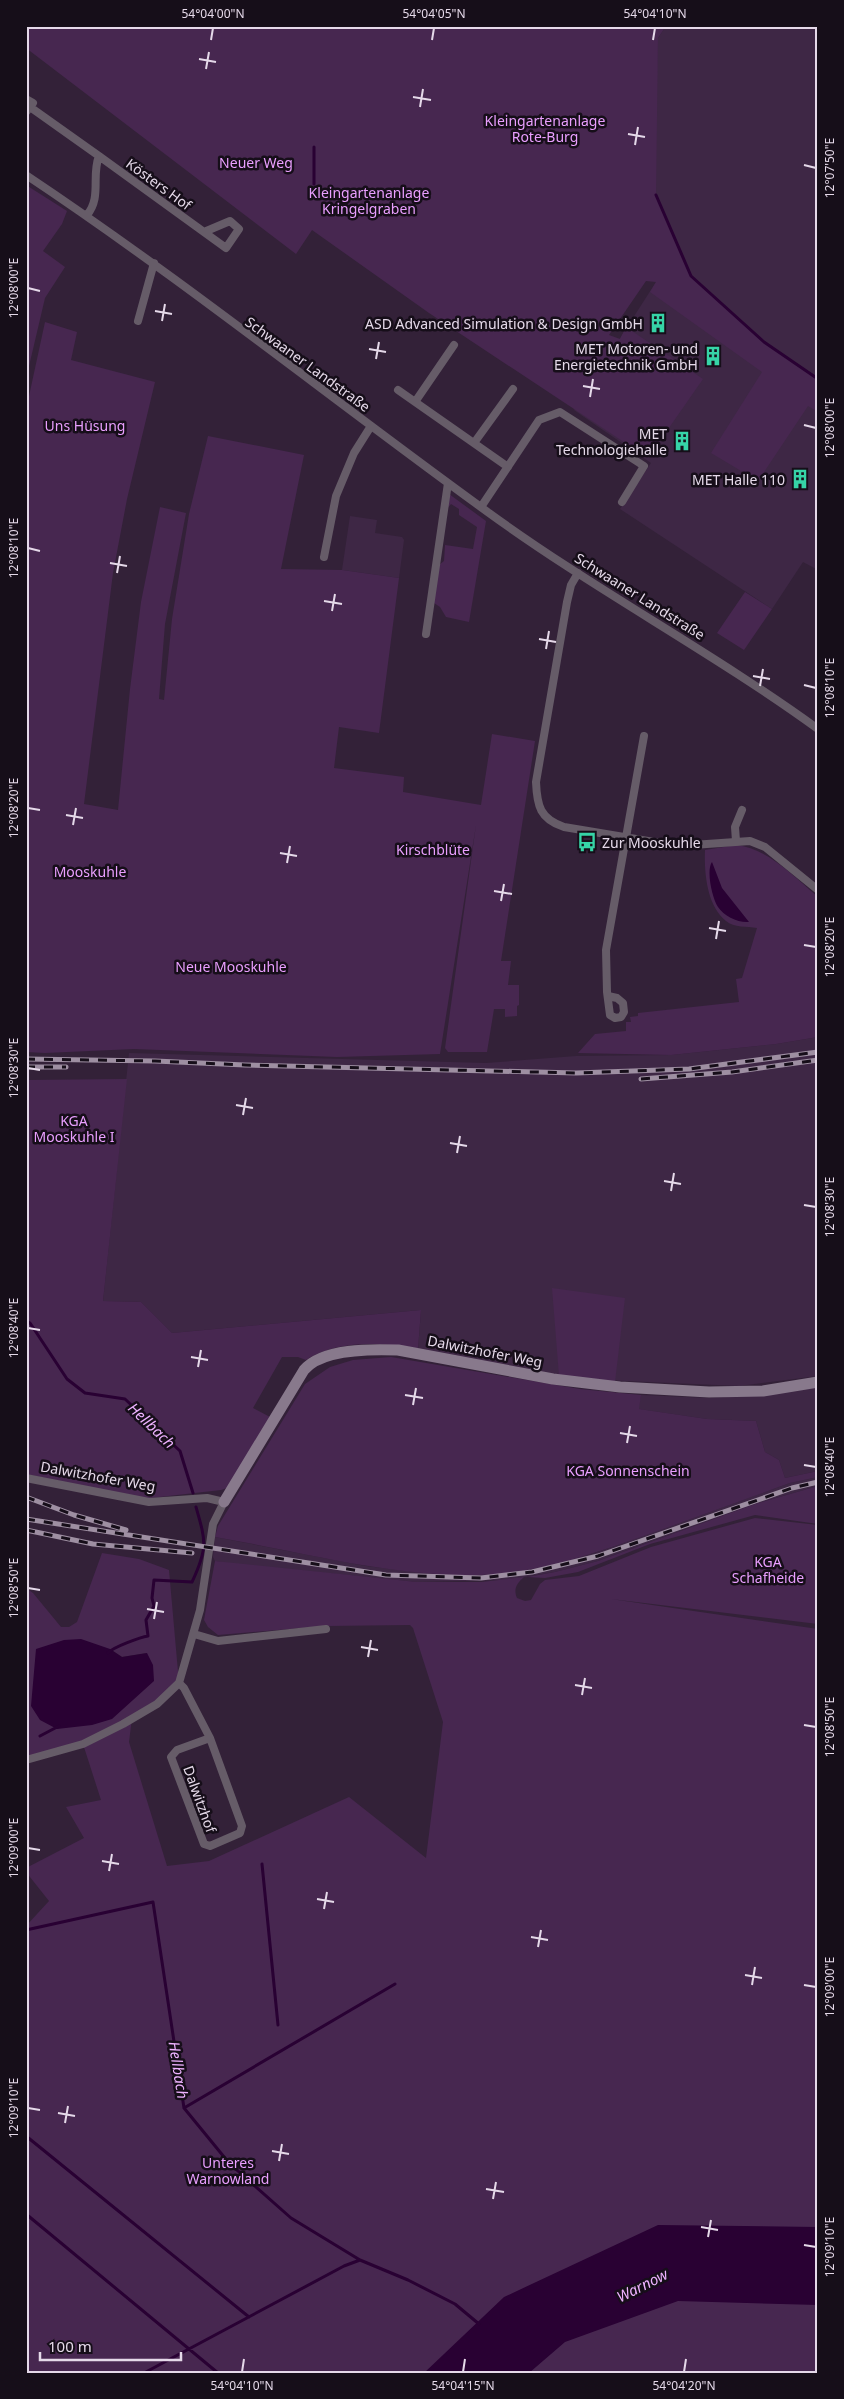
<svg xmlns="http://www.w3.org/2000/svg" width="844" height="2399" viewBox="0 0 844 2399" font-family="'Noto Sans',sans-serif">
	<rect width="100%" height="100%" fill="#332138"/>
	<!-- built -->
	<path fill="#3e2745" d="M666,26H818V570L803,562L772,609L620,509L651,463L574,410L656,282V98L658,38Z
		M350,516L377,520L375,533L402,537L404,540L399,578L342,570Z
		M818,1037V1376L739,1386L581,1379L418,1349L421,1310L172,1333L141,1302L103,1301L129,1053L486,1063L576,1056L671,1055L776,1044Z
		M818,1387V1471L785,1478L779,1460L765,1452L756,1421L707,1419L638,1409L641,1395L709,1398L766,1395Z
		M818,1477V1486L755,1504L598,1561L555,1572L505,1580L417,1582L234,1564L215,1561L213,1557L215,1537L366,1566L417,1572L480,1575L530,1568L595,1553L790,1483Z"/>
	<!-- green -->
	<path fill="#472750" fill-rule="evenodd" d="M26,26H666L658,38L656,195L691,276L764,342L818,379V412L808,406L758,481L711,453L762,372L650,292L656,282L646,281L609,335L620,339L626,327L703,379L648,458L429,313L312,230L296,254L26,48Z
		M26,185L67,211L62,224L43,251L65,267L45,298L26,379Z
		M45,322L77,332L71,360L155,382L127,499L113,573L84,804L118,810L130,689L141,602L160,507L186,513L165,624L159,699L164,700L172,619L189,514L208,436L304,455L281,569L342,570L399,578L379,733L339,727L334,768L404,777L403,792L481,805L492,734L535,741L501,961H511L508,985H519V1005L517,1006V1016L505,1017V1009H494L487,1052H448L445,1048L476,825L440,1054L337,1057L134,1049L45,1053L26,1052V410Z
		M449,494L486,521L469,622L446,617L440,607L434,603L439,565L444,561L445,545L473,549L477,527L459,515V509L451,504L446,510Z
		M745,592L772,609L744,650L717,633Z
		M736,845C769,849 793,876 818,897V1037L776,1044L671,1055L578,1053L595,1034L626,1031V1022H631L630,1017L638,1016V1013L739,1002L736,979L742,978L757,928C747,926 734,928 726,921C707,906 704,873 705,850Z
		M127,1079L103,1301L141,1302L172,1333L421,1310L418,1349C383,1342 337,1340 306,1360L298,1357H282L253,1408L270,1417L230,1487L221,1490L142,1499L26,1474V1080Z
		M552,1288L625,1298L615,1382L559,1376Z
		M391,1357L580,1389L641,1395L639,1409L707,1419L756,1421L765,1452L779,1460L785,1478L818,1471V1477L790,1483C749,1498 707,1513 666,1528C607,1549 544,1573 480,1575C391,1577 303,1552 215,1537L218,1526L305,1384L330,1367L353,1360Z
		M818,1486V1524L755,1515L650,1544L578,1572L545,1578L527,1577L555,1572L598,1561L755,1504Z
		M755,1518L818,1525V1624L611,1599L818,1629V2373H26V1926L49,1901L26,1872V1868L84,1838L66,1807L101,1800L83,1744L26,1760V1588L33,1593L61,1627H69L77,1622L102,1553L139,1559L169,1570L179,1683L132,1718L129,1742L167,1866L209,1861L349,1797L426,1858L443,1722L413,1628L410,1625L326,1626L218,1635L208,1627L204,1620L215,1561L417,1582H481L524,1577C517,1583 513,1589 517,1598L525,1601L531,1600L540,1584L545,1580L579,1576L651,1547ZM110,1649L122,1657L147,1653L40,1720Z"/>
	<!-- water -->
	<path fill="#290133" d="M712,862L722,888L749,922C738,923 724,916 718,907C712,898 706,870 712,862Z
		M81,1639L110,1649L122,1657L147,1653L153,1665L154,1681L112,1719L92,1725L57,1729L40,1720L31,1706L36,1649L64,1640Z
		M658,2225L818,2227V2305L678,2301L565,2342L529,2373H424L504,2297Z"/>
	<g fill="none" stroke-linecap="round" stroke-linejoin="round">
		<!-- stream -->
		<path stroke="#290133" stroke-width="3" d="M314,147V184
			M656,195L691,276L764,342L818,379
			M26,1321L30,1323L67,1379L85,1393L125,1399L180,1451L193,1493
			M108,1653C113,1647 141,1637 148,1636L146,1620L154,1606L152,1598L154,1580L192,1582C208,1548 206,1542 196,1507
			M40,1736L59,1726
			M262,1864L278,2025
			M26,1930L153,1902L184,2108L229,2163L291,2218L360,2260L408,2280L455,2304L479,2324
			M184,2108L395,1984
			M26,2136L249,2317
			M26,2214L218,2373
			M144,2373L344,2266L360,2260"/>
		<!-- street -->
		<path stroke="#665c68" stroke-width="8" d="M26,99L33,103L26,112
			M30,107L99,156C91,176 102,197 87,215
			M99,156L226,248L239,229L230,221L204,232
			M26,175C185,281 334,401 489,513C595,590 712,652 818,729
			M138,321L154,263
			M398,390L508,467
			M415,402L454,345
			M474,443L513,389
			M481,507L539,420L560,412L644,466L622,502
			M324,557L336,496L354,453L371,426
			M578,573L571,585L567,602L536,782C537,806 540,819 564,827L678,846L750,841L765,847L818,890
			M426,634L448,483
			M736,841L735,827L742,810
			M608,996L617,998L623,1003L624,1012L621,1017L615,1018L610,1015L607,992L606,950L644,736
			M26,1478L149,1502L207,1498L224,1502L213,1524L200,1610L179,1683L157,1704L123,1724L83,1744L26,1760
			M194,1634L218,1641L326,1629
			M179,1683L184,1688L210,1738L242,1826L240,1833L210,1846L204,1844L171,1757L177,1750L210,1738"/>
		<!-- secondary -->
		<path stroke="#88798c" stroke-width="11" d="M224,1502L304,1370C322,1348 372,1349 398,1350L553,1379L620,1387L709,1392L763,1391L818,1382"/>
		<defs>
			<path id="rail" d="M26,1059L155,1061L245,1065L576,1073L689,1069L818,1052
				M26,1067H66
				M641,1079L732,1072L818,1060
				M26,1497L74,1515L126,1530
				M26,1519L386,1575L481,1578L532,1572L598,1556L792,1488L818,1482
				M26,1530L93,1544L192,1553"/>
		</defs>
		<!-- rail casing -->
		<use href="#rail" stroke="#9e8fa2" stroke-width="5"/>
		<!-- rail -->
		<use href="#rail" stroke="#160e19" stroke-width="3" stroke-dasharray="9" stroke-linecap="butt"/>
	</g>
	<!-- ticks -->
	<path fill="none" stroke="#e5d9e9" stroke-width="2" d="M211,40L213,28M432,40L434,28M653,40L655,28M199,59L216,62M206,69L209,52M413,97L431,100M420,107L423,89M628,134L645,137M635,145L638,127M804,165L816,168M28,288L40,291M155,311L172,314M162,321L165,304M369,349L386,352M376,359L379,342M583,386L600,389M590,397L593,379M804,425L816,428M28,548L40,551M110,563L127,566M117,573L120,556M324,601L342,604M332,611L335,594M539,639L556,642M546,649L549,631M753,676L770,679M804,685L816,688M760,686L763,669M28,808L40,810M66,815L83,818M73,825L76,808M280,853L297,856M287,863L290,846M494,891L512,894M501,901L504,884M709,928L726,931M716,939L719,921M804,945L816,947M28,1068L40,1070M236,1105L253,1108M243,1115L246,1098M450,1143L467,1146M457,1153L460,1136M664,1181L681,1184M671,1191L674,1173M804,1205L816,1207M28,1328L40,1330M191,1357L208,1360M198,1367L201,1350M405,1395L423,1398M413,1405L416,1388M620,1433L637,1436M627,1443L630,1426M804,1465L816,1467M28,1588L40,1590M147,1609L164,1612M154,1619L157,1602M361,1647L378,1650M368,1657L371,1640M575,1685L592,1688M582,1695L585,1678M804,1725L816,1727M28,1848L40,1850M102,1861L119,1864M109,1871L112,1854M317,1899L334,1902M324,1909L327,1892M531,1937L548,1940M538,1947L541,1930M745,1975L762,1978M752,1985L755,1967M804,1985L816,1987M28,2108L40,2110M58,2113L75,2116M65,2123L68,2106M272,2151L289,2154M279,2161L282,2144M486,2189L504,2192M493,2199L496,2182M701,2227L718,2230M708,2237L711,2220M804,2245L816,2247M242,2372L244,2359M463,2372L465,2359M684,2372L686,2359"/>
	<!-- icons -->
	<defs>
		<symbol id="building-bare" viewBox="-9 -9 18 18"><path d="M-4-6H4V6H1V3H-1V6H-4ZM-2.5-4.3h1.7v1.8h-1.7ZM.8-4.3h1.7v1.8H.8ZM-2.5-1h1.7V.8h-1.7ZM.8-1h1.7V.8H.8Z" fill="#36d4a7" stroke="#160e19" stroke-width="2.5" paint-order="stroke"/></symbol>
		<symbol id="bus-bare" viewBox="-9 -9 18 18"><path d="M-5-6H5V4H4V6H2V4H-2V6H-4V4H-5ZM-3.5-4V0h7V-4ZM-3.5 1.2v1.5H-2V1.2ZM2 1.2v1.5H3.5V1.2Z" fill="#36d4a7" stroke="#160e19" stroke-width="2.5" paint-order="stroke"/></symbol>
	</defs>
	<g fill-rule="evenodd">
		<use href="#building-bare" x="644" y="309" width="28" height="28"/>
		<use href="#building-bare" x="699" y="342" width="28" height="28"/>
		<use href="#building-bare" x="668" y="427" width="28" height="28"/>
		<use href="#building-bare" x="786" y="465" width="28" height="28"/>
		<use href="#bus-bare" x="573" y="828" width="28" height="28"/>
	</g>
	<g text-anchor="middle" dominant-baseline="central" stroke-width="5" stroke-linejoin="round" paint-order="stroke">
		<!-- park labels -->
		<g font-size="14" fill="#ea9fff" stroke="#160e19">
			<text x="545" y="120">Kleingartenanlage<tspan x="545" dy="16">Rote-Burg</tspan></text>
			<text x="256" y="162">Neuer Weg</text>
			<text x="369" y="192">Kleingartenanlage<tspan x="369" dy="16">Kringelgraben</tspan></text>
			<text x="85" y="425">Uns Hüsung</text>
			<text x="433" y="849">Kirschblüte</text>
			<text x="90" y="871">Mooskuhle</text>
			<text x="231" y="966">Neue Mooskuhle</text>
			<text x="74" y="1120">KGA<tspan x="74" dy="16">Mooskuhle I</tspan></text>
			<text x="628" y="1470">KGA Sonnenschein</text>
			<text x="768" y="1561">KGA<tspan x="768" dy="16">Schafheide</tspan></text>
			<text x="228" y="2162">Unteres<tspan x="228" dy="16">Warnowland</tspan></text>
		</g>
		<!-- street labels -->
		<g font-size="14" fill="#e5d9e9" stroke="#160e19">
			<text transform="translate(159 184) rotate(36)">Kösters Hof</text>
			<text transform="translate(308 364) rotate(36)">Schwaaner Landstraße</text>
			<text transform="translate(640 596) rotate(32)">Schwaaner Landstraße</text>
			<text transform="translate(485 1351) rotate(11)">Dalwitzhofer Weg</text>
			<text transform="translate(98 1476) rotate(10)">Dalwitzhofer Weg</text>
			<text transform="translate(200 1799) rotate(70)">Dalwitzhof</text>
		</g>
		<!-- poi labels -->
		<g font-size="14" fill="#e5d9e9" stroke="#160e19" text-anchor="end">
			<text x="643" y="323">ASD Advanced Simulation &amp; Design GmbH</text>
			<text x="698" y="348">MET Motoren- und<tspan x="698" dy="16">Energietechnik GmbH</tspan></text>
			<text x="667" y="433">MET<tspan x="667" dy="16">Technologiehalle</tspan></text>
			<text x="785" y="479">MET Halle 110</text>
			<text x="602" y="842" text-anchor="start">Zur Mooskuhle</text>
		</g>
		<!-- water labels -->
		<g font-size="15" font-style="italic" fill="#eeb2ff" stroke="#160e19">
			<text transform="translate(152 1425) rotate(44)">Hellbach</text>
			<text transform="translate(179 2070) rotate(81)">Hellbach</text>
			<text transform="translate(642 2285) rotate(-27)">Warnow</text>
		</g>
	</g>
	<!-- border -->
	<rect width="844" height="2399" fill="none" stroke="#160e19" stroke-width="55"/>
	<!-- scale -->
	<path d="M40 2352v8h141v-8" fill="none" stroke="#e5d9e9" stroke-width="2.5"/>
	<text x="48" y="2352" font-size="15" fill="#e5d9e9" stroke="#160e19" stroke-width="4" paint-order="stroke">100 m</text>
	<rect x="28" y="28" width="788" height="2344" fill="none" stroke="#e5d9e9" stroke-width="2"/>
	<g font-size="12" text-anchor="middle" fill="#e5d9e9">
		<text x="213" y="18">54°04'00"N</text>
		<text x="434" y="18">54°04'05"N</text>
		<text x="655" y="18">54°04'10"N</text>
		<text transform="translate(830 168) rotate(-90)" y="4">12°07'50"E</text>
		<text transform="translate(14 288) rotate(-90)" y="4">12°08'00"E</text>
		<text transform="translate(830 428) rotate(-90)" y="4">12°08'00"E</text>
		<text transform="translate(14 548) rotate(-90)" y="4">12°08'10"E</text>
		<text transform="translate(830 688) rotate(-90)" y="4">12°08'10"E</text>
		<text transform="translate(14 808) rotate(-90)" y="4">12°08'20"E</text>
		<text transform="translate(830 947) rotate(-90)" y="4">12°08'20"E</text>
		<text transform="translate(14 1068) rotate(-90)" y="4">12°08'30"E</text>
		<text transform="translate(830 1207) rotate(-90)" y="4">12°08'30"E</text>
		<text transform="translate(14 1328) rotate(-90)" y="4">12°08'40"E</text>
		<text transform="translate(830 1467) rotate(-90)" y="4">12°08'40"E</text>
		<text transform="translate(14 1588) rotate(-90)" y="4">12°08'50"E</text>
		<text transform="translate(830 1727) rotate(-90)" y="4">12°08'50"E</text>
		<text transform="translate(14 1848) rotate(-90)" y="4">12°09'00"E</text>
		<text transform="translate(830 1987) rotate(-90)" y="4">12°09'00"E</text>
		<text transform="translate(14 2108) rotate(-90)" y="4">12°09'10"E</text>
		<text transform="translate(830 2247) rotate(-90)" y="4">12°09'10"E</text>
		<text x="242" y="2390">54°04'10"N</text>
		<text x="463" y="2390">54°04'15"N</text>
		<text x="684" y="2390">54°04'20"N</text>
	</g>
</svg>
